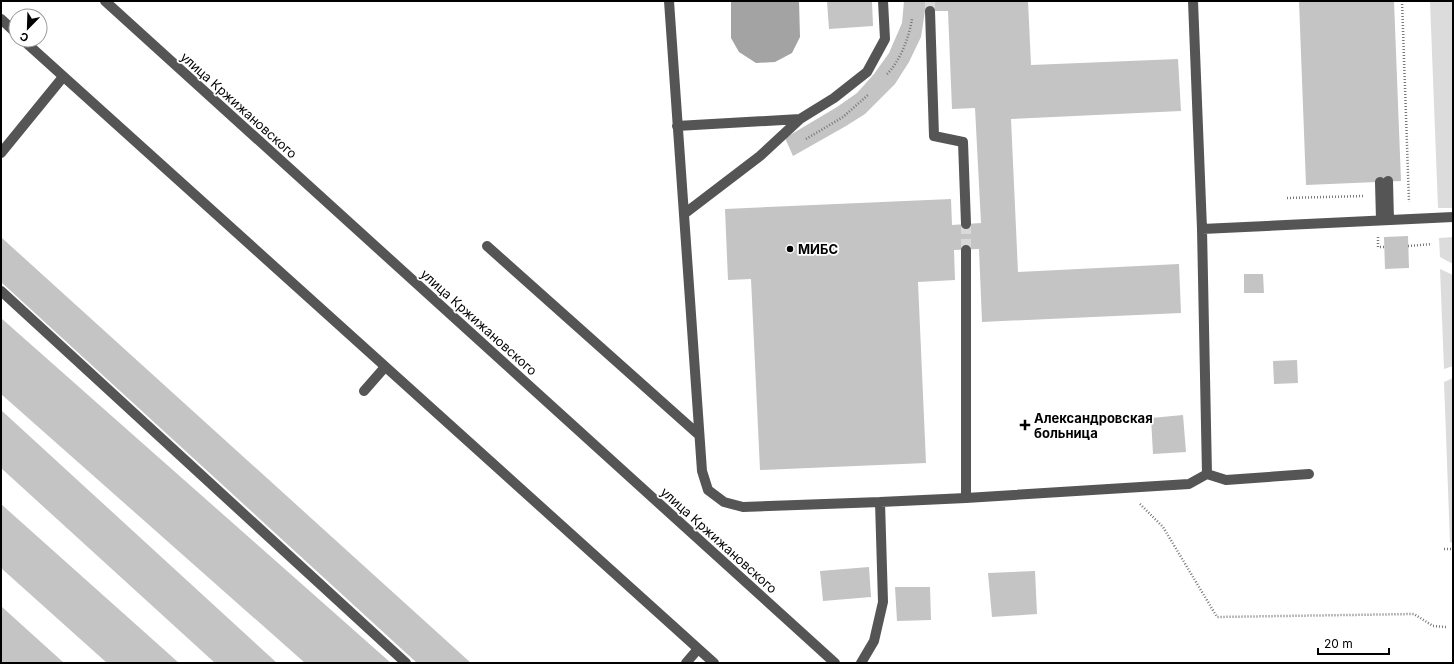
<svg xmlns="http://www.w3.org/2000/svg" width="1454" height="664" font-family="Inter,sans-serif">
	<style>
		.green { fill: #dcdcdc }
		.water { fill: #a3a3a3 }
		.building { fill: #c4c4c4 }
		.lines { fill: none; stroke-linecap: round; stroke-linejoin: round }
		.minor-tunnel { stroke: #d9d9d9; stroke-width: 10; stroke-dasharray: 10 5; stroke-linecap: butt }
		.path { stroke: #777; stroke-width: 2.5; stroke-dasharray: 1 2; stroke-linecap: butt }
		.minor { stroke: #555; stroke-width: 10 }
		.poi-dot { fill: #000; stroke: #fff; stroke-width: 1.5 }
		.labels { text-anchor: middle; stroke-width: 3.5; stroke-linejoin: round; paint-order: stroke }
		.street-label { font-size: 13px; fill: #000; stroke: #fff }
		.poi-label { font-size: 13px; font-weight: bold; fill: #000; stroke: #fff; text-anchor: start }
	</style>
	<rect width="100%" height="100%" fill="#fff"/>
	<!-- green -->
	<path class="green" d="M1430,1H1453V208H1438Z
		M1453,237V264L1440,257L1439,238Z
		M1440,269L1453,275V366L1444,369Z
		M1453,378V542L1450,543L1444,382Z"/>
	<!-- water -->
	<path class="water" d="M731,1H799L800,37L792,53L775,62L756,63L739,52L731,38Z"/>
	<!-- building -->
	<path class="building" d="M827,1H872L873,26L829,29Z
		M904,1H1028L1031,65L1178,59L1181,111L1011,119L1018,272L1179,264L1181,313L982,322L979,249L954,250L955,280L918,282L926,463L760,470L751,279L728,280L725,209L951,199L952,225L981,223L975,108L952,109L948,11H925L921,37L909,62L895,84L865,114L846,126L793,156L785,138L837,107L857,93L874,74L889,53L902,23Z
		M1299,1H1394L1401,181L1306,185Z
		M1408,236L1409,268L1385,269L1384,237Z
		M2,238L471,663H417L1,282Z
		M1244,274H1263L1264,293H1244Z
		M1,318L391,663H305L1,394Z
		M1297,360L1298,383L1274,384L1273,361Z
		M1,410L277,663H215L1,468Z
		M1183,415L1186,452L1153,454L1151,418Z
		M1,504L179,663H107L1,568Z
		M869,567L871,597L823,601L820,571Z
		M1035,571L1037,614L992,617L988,573Z
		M895,587H930L931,620L897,621Z
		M1,606L64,663H1Z"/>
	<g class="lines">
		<!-- minor-tunnel -->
		<path class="minor-tunnel" d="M930,1V11
			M966,224V250"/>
		<!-- path -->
		<path class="path" d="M1402,1L1409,202
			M887,74C900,61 909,38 912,19
			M806,139L843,117L869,94
			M1287,198L1363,196
			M1378,237V247H1384
			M1408,246L1432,244
			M1140,504L1163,527L1217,617L1414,614L1433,626L1446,627
			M1444,549H1453"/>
		<!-- minor -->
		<path class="minor" d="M105,1L835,663
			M669,1L702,471L708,490L724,502L743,507L880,502L883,602L874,641L861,663
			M930,11L934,136L963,142L966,224
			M1,19L16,33
			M23,40L714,663
			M677,126L800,119L834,98L867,72L885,39L883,1
			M1,153L63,77
			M1388,181L1389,220
			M1380,182L1381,220
			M684,214L760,156L800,119
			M1202,229L1453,217
			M487,246L699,435
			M966,250V498
			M1,291L406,663
			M364,391L385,367
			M1207,474L1226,480L1309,474
			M880,502L966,498L1189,484L1207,474L1202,229L1193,1
			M686,663L698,649"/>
	</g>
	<!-- markers -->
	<g class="poi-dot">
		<circle cx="790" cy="249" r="4"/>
		<path d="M1023 419h4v4h4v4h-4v4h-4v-4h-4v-4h4z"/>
	</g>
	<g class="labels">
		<!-- street labels -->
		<g class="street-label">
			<text transform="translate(239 105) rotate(42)" y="5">улица Кржижановского</text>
			<text transform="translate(479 322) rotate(42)" y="5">улица Кржижановского</text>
			<text transform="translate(719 540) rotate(42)" y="5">улица Кржижановского</text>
		</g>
		<!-- poi labels -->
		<g class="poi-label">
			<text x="798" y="254">МИБС</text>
			<text x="1034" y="423">Александровская<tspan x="1034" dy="15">больница</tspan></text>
		</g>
	</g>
	<!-- border -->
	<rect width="1454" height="664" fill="none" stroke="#000000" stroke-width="4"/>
	<!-- north arrow -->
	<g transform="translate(28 28) rotate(203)"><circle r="19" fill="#ffffff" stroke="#999999"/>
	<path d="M0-3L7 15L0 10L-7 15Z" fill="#000000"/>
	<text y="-6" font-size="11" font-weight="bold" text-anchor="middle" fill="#000000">С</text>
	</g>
	<!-- scale -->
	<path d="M1318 648v6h71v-6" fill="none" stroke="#000000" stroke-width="2"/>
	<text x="1324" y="648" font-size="12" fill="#000000" stroke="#ffffff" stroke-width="3" paint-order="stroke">20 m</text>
</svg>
